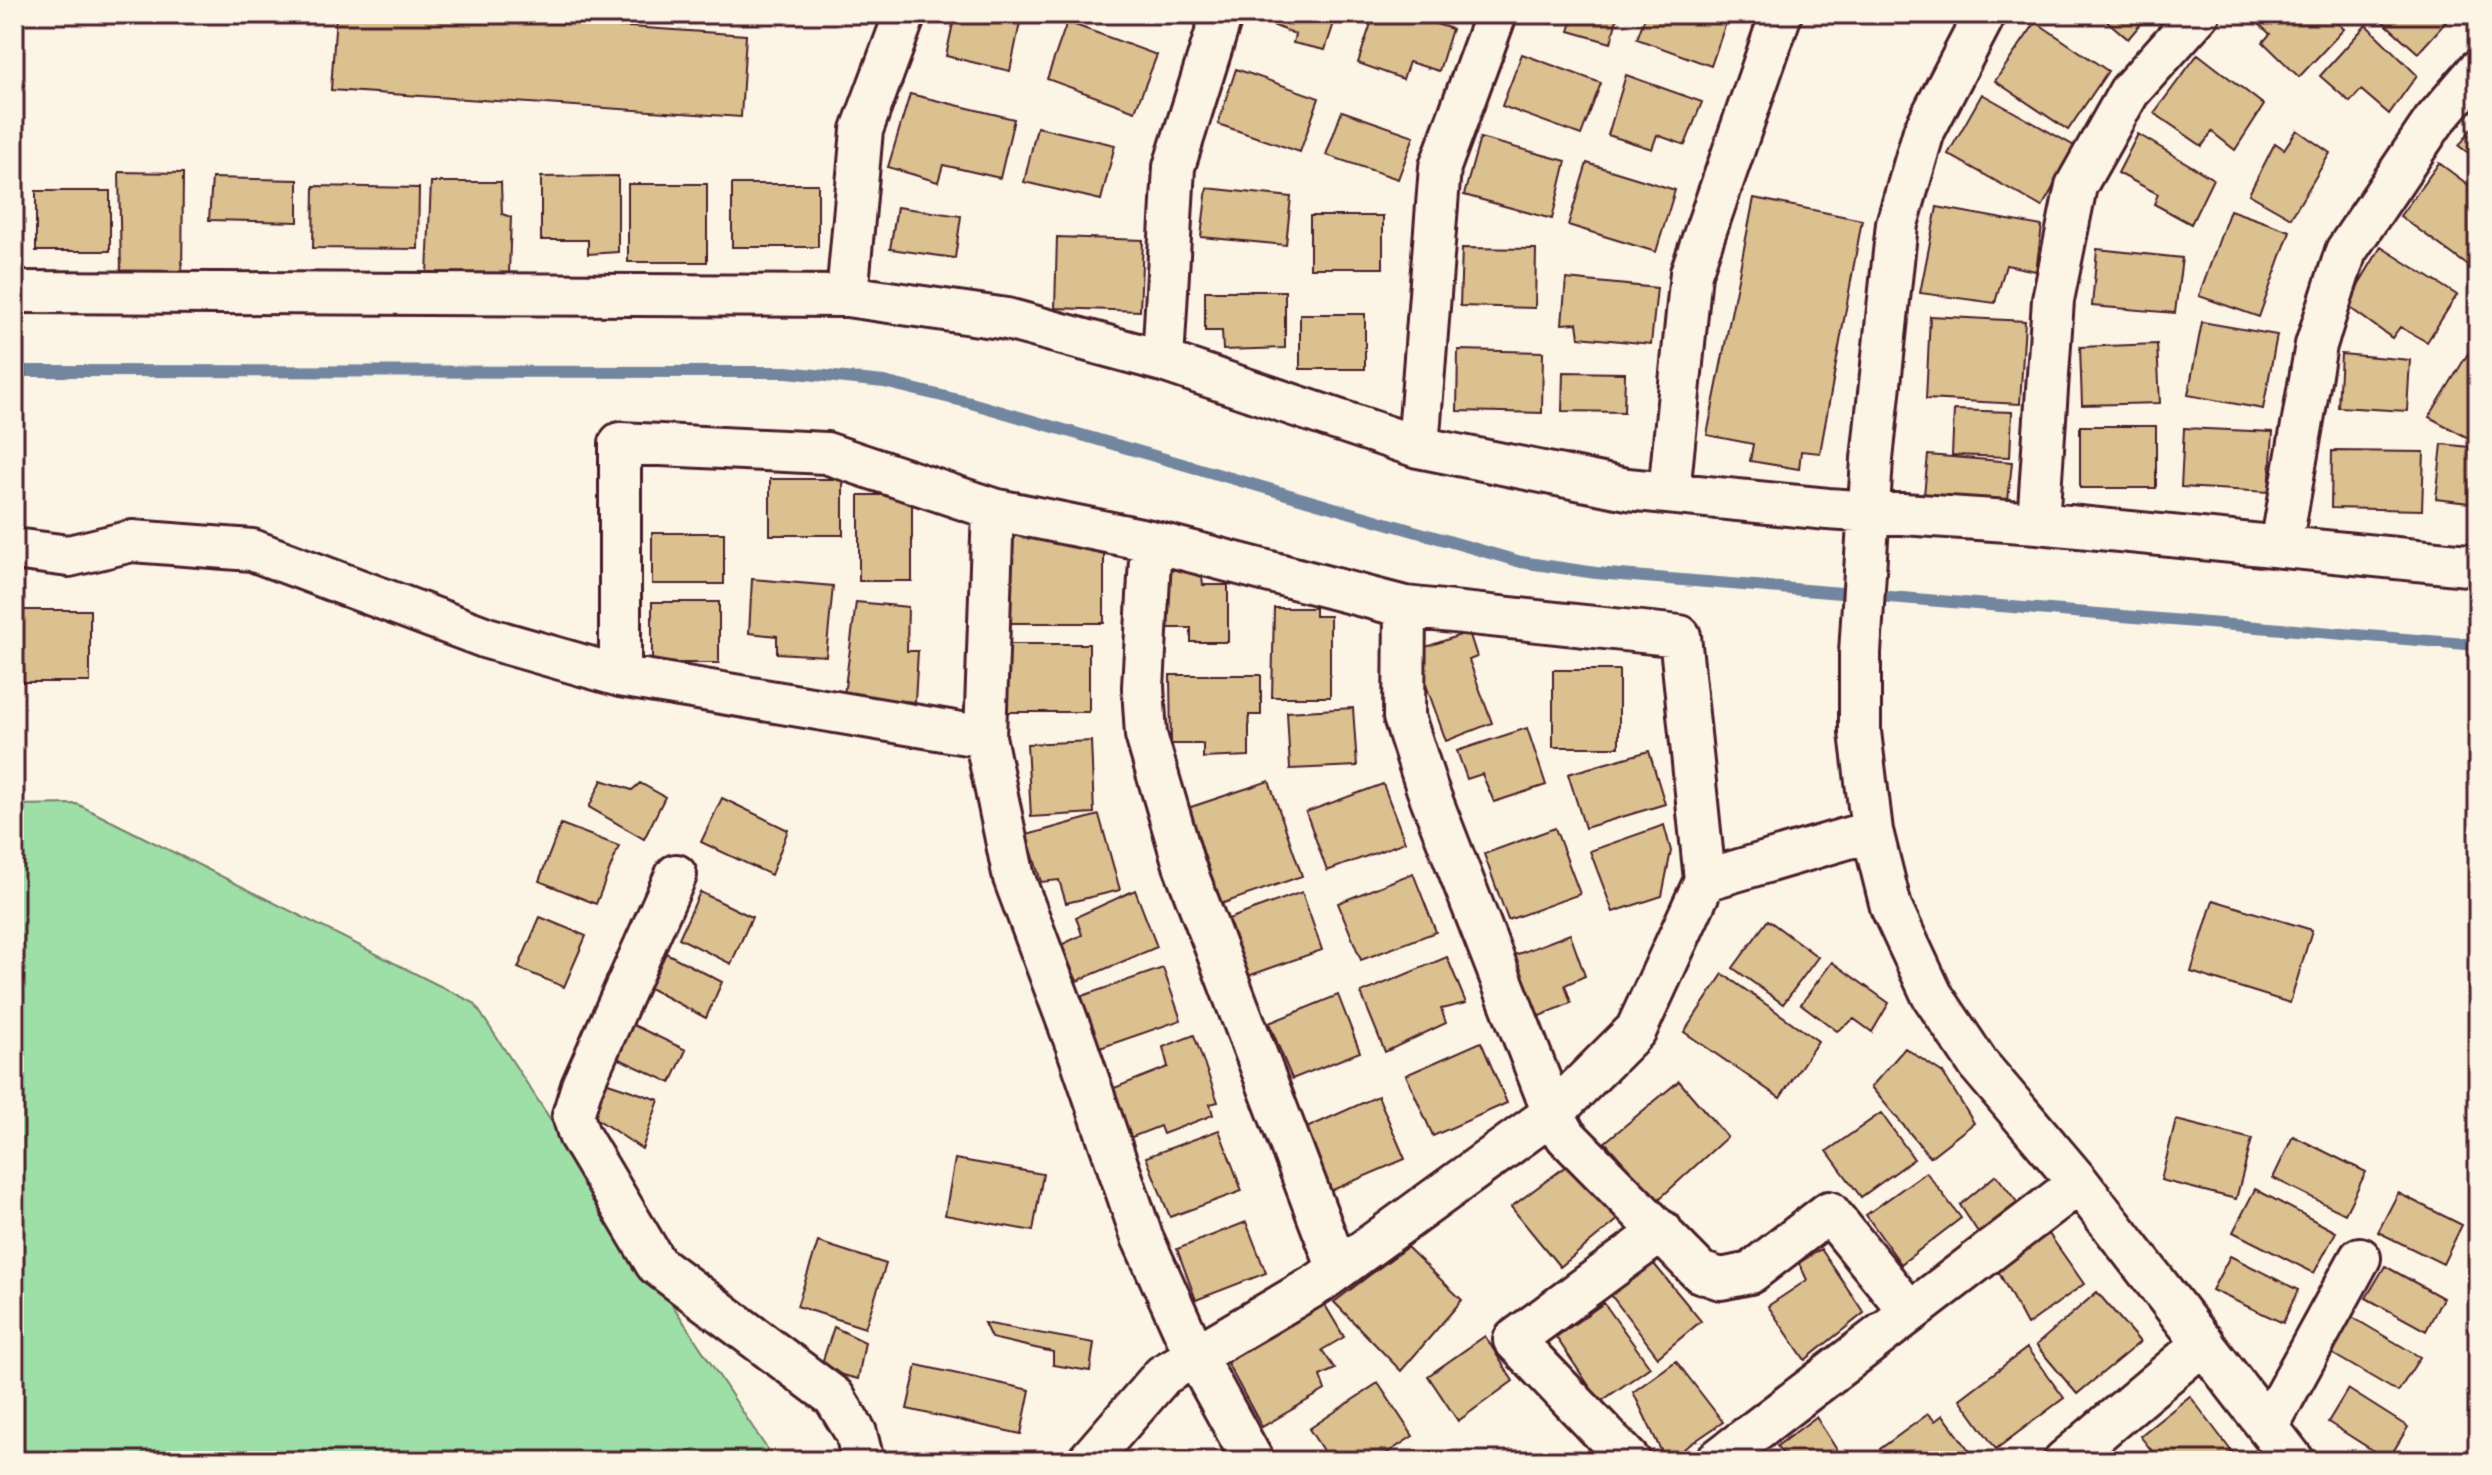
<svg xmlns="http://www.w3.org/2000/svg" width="2492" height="1475" font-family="Mynerve,sans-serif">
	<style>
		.green { fill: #9edea7; stroke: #747e69; stroke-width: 2 }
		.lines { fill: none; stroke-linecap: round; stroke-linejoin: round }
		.stream { stroke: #7386a0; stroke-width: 12 }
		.building { fill: #dbc090; stroke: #4a1f2b; stroke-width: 2 }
		.minor-casing { stroke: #4a1f2b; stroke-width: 46 }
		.minor { stroke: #fcf5e5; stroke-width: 40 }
	</style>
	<rect width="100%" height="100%" fill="#fcf5e5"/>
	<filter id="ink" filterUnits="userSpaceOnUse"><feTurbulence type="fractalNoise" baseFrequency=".0125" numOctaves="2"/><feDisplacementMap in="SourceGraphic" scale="16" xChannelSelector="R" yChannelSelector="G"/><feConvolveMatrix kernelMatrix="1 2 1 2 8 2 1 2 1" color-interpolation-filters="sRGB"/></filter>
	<g filter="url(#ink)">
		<!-- green -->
		<path class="green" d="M77,804L474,1003L775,1461H14V805Z"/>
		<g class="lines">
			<!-- stream -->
			<path class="stream" d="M14,371L787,372L884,382L971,403L1521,562L1596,573L2478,645"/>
		</g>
		<!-- building -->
		<path class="building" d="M336,14H439L746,35L741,117L331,90Z
			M955,14L1021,18L1010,71L946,56Z
			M1256,14H1337L1325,50L1293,43L1295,34L1255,18Z
			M1374,14H1405L1452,29L1439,71L1409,62L1403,79L1358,63Z
			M1568,14H1618L1611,43L1569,31L1574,16Z
			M1646,14H1729L1711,66L1637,39Z
			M2099,14H2149L2128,39Z
			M2248,14H2328L2344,29L2299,77L2263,42L2270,34Z
			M2382,14H2453L2418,53L2379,18Z
			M1067,22L1157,55L1135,111L1047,79Z
			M2036,22L2108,71L2068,130L1995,81Z
			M2366,25L2417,75L2389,114L2361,90L2350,102L2320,76Z
			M1522,54L1601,83L1581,135L1502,106Z
			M2198,54L2264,105L2235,150L2212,132L2202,146L2154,113Z
			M1236,69L1319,98L1300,152L1218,124Z
			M1626,75L1702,102L1685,145L1657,135L1652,149L1608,135Z
			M910,94L1014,119L1000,178L943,165L938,182L888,167Z
			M1982,94L2076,147L2042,207L1948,154Z
			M1342,111L1414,136L1398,179L1326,155Z
			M2478,120V160L2459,146Z
			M1037,127L1115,145L1101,200L1024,182Z
			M2297,130L2330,153L2291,218L2249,194L2275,143L2284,149Z
			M2138,134L2213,179L2191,224L2154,204L2158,194L2118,173Z
			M1480,138L1566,161L1552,219L1464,195Z
			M1587,163L1675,190L1656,252L1568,225Z
			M2439,163L2478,192V256L2470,267L2400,216Z
			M119,172L183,173L182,278L121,272Z
			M618,176V252L588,254V240H541V177Z
			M212,178L298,180V222L209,220Z
			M431,182H501L502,214L511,217L509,273L427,274Z
			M628,184H707V262H628Z
			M732,184H818V247H732Z
			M314,186L419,188L418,249L313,248Z
			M1207,188L1291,197L1286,245L1201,237Z
			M36,191H110V251H36Z
			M1754,198L1862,220L1820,453L1801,451L1799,469L1750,461L1753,444L1707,435Z
			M897,207L961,216L955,258L890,249Z
			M1937,207L2042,226L2036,271L2006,265L1995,303L1920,293Z
			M2230,210L2290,231L2259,317L2199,296Z
			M1310,216H1383V268H1310Z
			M1057,237L1143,240L1140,311L1055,308Z
			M2381,247L2457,295L2427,342L2400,327L2392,338L2346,305Z
			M1462,248L1536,249L1535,308L1460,306Z
			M2097,249L2182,258L2175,313L2092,306Z
			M1566,279L1657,288L1651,344L1579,337L1577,323L1562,324Z
			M1205,291H1285V348L1223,350L1222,331H1205Z
			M1300,314H1365V369H1300Z
			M1930,316L2025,321L2020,404L1926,399Z
			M2202,322L2277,335L2263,409L2188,395Z
			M2475,342L2478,424L2470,439L2429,417Z
			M2157,344L2160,403L2082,405L2080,347Z
			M1458,350L1543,352L1542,413L1457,411Z
			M2341,354L2410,360L2407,411L2338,407Z
			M1563,372L1625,373L1624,412L1562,411Z
			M1954,410L2012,412L2010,457L1952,455Z
			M2080,426H2156V488H2080Z
			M2184,428L2273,432L2269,492L2181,487Z
			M2442,444L2478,448V504L2436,499Z
			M2332,451L2424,452L2422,510L2331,508Z
			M1928,455L2012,462L2008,501L1924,495Z
			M770,479H843V535H770Z
			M859,495H912V581H859Z
			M652,533H724V584H652Z
			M1010,533H1104V623H1010Z
			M1201,568L1203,585H1228V642H1191V628H1167L1165,570Z
			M752,579L833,586L826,656L777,653V636L749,633Z
			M652,602H719V663H652Z
			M856,602L908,607L907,651H918L915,702L844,695Z
			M1274,608H1315V616H1330V697H1272Z
			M14,610H90V682H14Z
			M1469,632L1477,657L1469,660L1492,723L1446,741L1414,651Z
			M998,644H1089V712H998Z
			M1553,670H1619V747H1553Z
			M1170,675H1261V715H1249V756L1203,758V744H1171Z
			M1353,708L1357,766L1290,769L1287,712Z
			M1527,728L1546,785L1494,802L1482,774L1467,779L1457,751Z
			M1091,741L1094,813L1031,817L1027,744Z
			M1649,751L1665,804L1585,828L1568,774Z
			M602,780L632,790L640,783L665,797L644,839L589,807Z
			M1269,781L1302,876L1221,904L1188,808Z
			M1383,784L1405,842L1327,871L1306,812Z
			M722,798L788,830L771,875L701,842Z
			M1099,815L1120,890L1066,903L1059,880L1041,882L1027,835Z
			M561,824L619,846L596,904L539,881Z
			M1664,825L1671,851L1662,896L1613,912L1590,851Z
			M1555,828L1580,894L1508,920L1484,854Z
			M1413,873L1436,932L1361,960L1338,903Z
			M1135,890L1157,947L1077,981L1061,945L1082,935L1076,917Z
			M700,892L752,917L731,964L679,938Z
			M1302,892L1322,950L1248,976L1228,919Z
			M2213,900L2312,930L2290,1003L2191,972Z
			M540,917L586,936L564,987L518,968Z
			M1768,920L1818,957L1783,1004L1733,968Z
			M1570,934L1585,976L1565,985L1571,1003L1535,1018L1510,957Z
			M666,953L722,982L706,1018L649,988Z
			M1447,957L1466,1003L1441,1009L1446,1023L1385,1052L1361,993Z
			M1832,962L1889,1003L1872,1032L1854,1019L1837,1031L1801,1004Z
			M1163,968L1181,1020L1097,1049L1079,997Z
			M1723,974L1818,1041L1780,1098L1684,1032Z
			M1338,995L1360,1052L1292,1079L1269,1023Z
			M629,1023L686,1050L671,1083L613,1056Z
			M1194,1035L1218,1102L1210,1104L1213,1115L1163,1134L1160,1126L1127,1139L1109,1090L1168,1067L1163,1047Z
			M1481,1042L1507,1103L1433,1136L1406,1075Z
			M1905,1048L1943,1073L1974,1123L1930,1157L1871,1087Z
			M1679,1081L1727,1137L1657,1201L1605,1142Z
			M605,1082L659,1100L642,1149L594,1117Z
			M1378,1096L1405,1159L1328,1192L1302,1130Z
			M1881,1113L1914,1159L1861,1197L1827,1151Z
			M2176,1120L2252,1139L2236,1199L2161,1180Z
			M1219,1130L1242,1191L1170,1217L1146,1157Z
			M2293,1136L2366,1172L2345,1214L2273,1178Z
			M955,1159L1043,1174L1033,1231L945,1215Z
			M1573,1161L1625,1214L1560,1267L1511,1207Z
			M1926,1172L1961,1218L1901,1264L1866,1215Z
			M1996,1175L2021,1207L1982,1238L1960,1205Z
			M2255,1189L2336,1232L2314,1273L2233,1232Z
			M2398,1193L2462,1225L2443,1264L2378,1232Z
			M1246,1222L1266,1273L1196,1300L1177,1249Z
			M2049,1234L2084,1284L2027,1325L1997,1269Z
			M818,1242L886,1264L865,1328L797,1306Z
			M1407,1247L1462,1300L1401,1371L1334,1302Z
			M1821,1249L1864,1313L1805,1360L1768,1306L1807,1280L1799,1263Z
			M2230,1256L2298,1290L2283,1323L2212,1290Z
			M1654,1264L1701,1321L1658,1357L1611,1295Z
			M2385,1266L2443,1298L2426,1331L2366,1298Z
			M2097,1292L2140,1342L2077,1394L2036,1345Z
			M1322,1300L1344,1337L1322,1350L1335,1369L1320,1376L1325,1390L1262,1427L1224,1357Z
			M1604,1303L1650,1367L1600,1402L1556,1337Z
			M2352,1317L2420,1357L2398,1392L2331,1353Z
			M984,1323L1094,1343L1090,1371L1053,1365V1352L991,1338Z
			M834,1327L865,1342L858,1379L820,1369Z
			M1485,1336L1513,1381L1458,1421L1428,1376Z
			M2027,1348L2064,1398L1996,1449L1960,1399Z
			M1676,1361L1723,1422L1666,1461L1633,1392Z
			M917,1365L1030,1390L1021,1434L907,1409Z
			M1378,1383L1413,1436L1375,1461H1330L1309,1429Z
			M2348,1389L2408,1427L2388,1460L2328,1422Z
			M2190,1396L2232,1452L2221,1461H2160L2140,1436Z
			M1928,1414L1935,1421L1943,1415L1977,1461H1883L1880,1449Z
			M1816,1417L1844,1461H1788L1777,1446Z"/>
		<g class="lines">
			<defs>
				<path id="minor" d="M1985,14L1924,131L1897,224L1872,459L1860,653V732L1872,831L1891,907L1932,995L1979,1065L2079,1183L2294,1461
					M18,292L847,296L1007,319L1163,361L1418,447L1627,489L1828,509L2038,523L2478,566
					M847,296L862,130L905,14
					M1163,361L1174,167L1222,14
					M1418,447L1440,167L1496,14
					M1669,493L1691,273L1781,14
					M2038,523L2053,300L2076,186L2129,92L2199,14
					M1151,541L1143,687L1146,735L1184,865L1338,1269
					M2281,546L2316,345L2346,251L2434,121L2478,70
					M14,549L69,556L132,541L252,550L487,638L620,676
					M1405,607L1404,717L1427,788L1553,1113L1566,1136L1700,1272L1721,1279L1750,1273L1829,1212L1910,1312
					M985,737L993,509
					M676,875L582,1086L573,1115L579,1135L656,1264L834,1397L856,1433L863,1461
					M2268,1426L2360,1258
					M1088,1461L1163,1375L1319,1283L1553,1113L1636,1030L1705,880L1872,831
					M1253,1461L1196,1357L1142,1237L1076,1044L1014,878L985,737L620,676V443L826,453L993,509L1151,541L1405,607L1680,636L1705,880
					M1630,1461L1514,1340L1662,1231
					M1716,1461L2079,1183
					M2064,1461L2204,1343"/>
			</defs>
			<!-- minor casing -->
			<use href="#minor" class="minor-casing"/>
			<!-- minor -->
			<use href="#minor" class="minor"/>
		</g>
	</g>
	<!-- margin -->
	<rect width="2492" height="1475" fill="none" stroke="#fcf5e5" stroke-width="48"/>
	<rect x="24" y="24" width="2444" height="1427" fill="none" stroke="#4a1f2b" stroke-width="3" filter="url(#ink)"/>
</svg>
